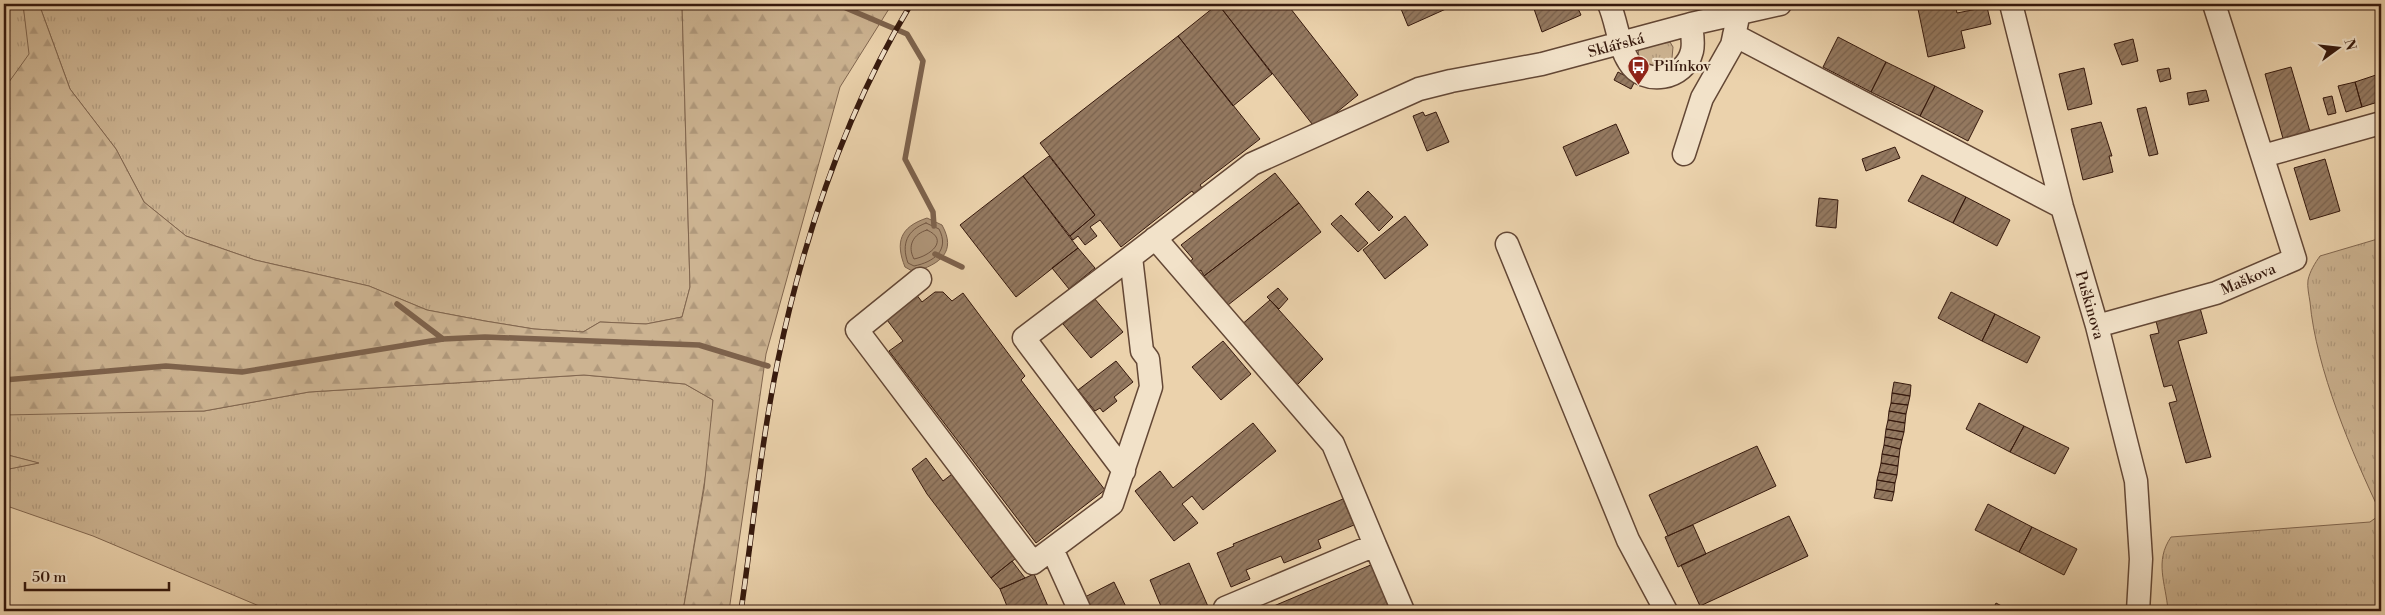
<svg xmlns="http://www.w3.org/2000/svg" width="2385" height="615" font-family="'Libre Bodoni',serif">
	<style>
		.grass { fill: url(#grass-tufts); stroke: #81664f }
		.forest { fill: url(#forest-firs); stroke: #81664f }
		.water { fill: #ad9376; stroke: #7d624c }
		.lines { fill: none; stroke-linecap: round; stroke-linejoin: round }
		.shore { stroke: #725642; stroke-width: 1 }
		.stream { stroke: #7d624c; stroke-width: 5.5 }
		.building { fill: url(#building-hatch); stroke: #36190d }
		.minor-casing { stroke: #634735; stroke-width: 25 }
		.minor { stroke: #f2e2c9; stroke-width: 22 }
		.rail-casing { stroke: #36190d; stroke-width: 5.5 }
		.rail { stroke: #f2e2c9; stroke-width: 4; stroke-dasharray: 11; stroke-linecap: butt }
		.labels { text-anchor: middle; stroke-width: 4.5; stroke-linejoin: round; paint-order: stroke }
		.street-label { font-size: 15px; fill: #36190d; stroke: #f2e2c9 }
		.poi-label { font-size: 15px; fill: #36190d; stroke: #f2e2c9; text-anchor: start }
	</style>
	<defs>
		<pattern id="grass-tufts" width="24" height="20" patternUnits="userSpaceOnUse" patternTransform="scale(1.25)"><rect width="24" height="20" fill="#ccb391"/><path d="M3 7l-1-3M5 7V3M7 7l1-3M15 17l-1-3M17 17v-4M19 17l1-3" fill="none" stroke="#b0997c"/></pattern>
		<pattern id="forest-firs" width="22" height="20" patternUnits="userSpaceOnUse" patternTransform="scale(1.25)"><rect width="22" height="20" fill="#ccb391"/><path d="M5 1l3.5 6h-7zM16 11l3.5 6h-7z" fill="#b0997c"/></pattern>
		<pattern id="building-hatch" width="6" height="6" patternUnits="userSpaceOnUse" patternTransform="scale(1.25)"><rect width="6" height="6" fill="#947960"/><path d="M-1 1l2-2M0 6l6-6M5 7l2-2" fill="none" stroke="#7a624e"/></pattern>
	</defs>
	<rect width="100%" height="100%" fill="#ebd2ac"/>
	<filter id="stains"><feTurbulence type="fractalNoise" baseFrequency=".004" numOctaves="4"/><feColorMatrix values="0 0 0 0 .2 0 0 0 0 .09 0 0 0 0 .02 0 0 0 .5 -.17"/></filter>
	<radialGradient id="worn" r=".72"><stop offset=".6" stop-color="#630" stop-opacity="0"/><stop offset="1" stop-color="#630" stop-opacity=".3"/></radialGradient>
	<!-- grass -->
	<path class="grass" d="M4,4H23L30,54L4,89Z
		M39,4H682L690,287L682,317L646,324L600,322L583,332L534,329L485,321L427,310L369,286L255,260L186,236L144,202L116,149L70,89Z
		M1670,42L1673,47L1672,58C1661,66 1656,68 1642,63L1638,55L1639,48Z
		M2381,238V545L2379,547L2381,552V611H2168C2166,583 2154,562 2171,537L2370,522L2381,514C2352,453 2316,369 2310,302C2309,295 2307,287 2308,280C2310,271 2315,263 2320,256Z
		M584,375L685,384L713,400L711,443L683,611H271L93,536L4,505V470L38,463L4,454V413L204,411L309,392Z"/>
	<!-- forest -->
	<path class="forest" d="M23,4H39L70,89L116,149L144,202L186,236L255,260L369,286L427,310L485,321L534,329L583,332L600,322L646,324L682,317L690,287L682,4H892L840,87L766,354L729,611H683L704,489L713,400L685,384L584,375L309,392L204,411L4,415V89L29,54Z
		M4,454L39,463L4,470Z"/>
	<!-- water -->
	<path class="water" d="M927,218L942,225C957,252 940,264 914,272L905,267C895,242 900,227 927,218Z"/>
	<g class="lines">
		<!-- shore -->
		<path class="shore" d="M926,223L939,229C950,250 934,262 914,266L908,263C901,244 907,230 926,223Z
			M927,230C950,240 930,256 914,259C907,246 913,234 927,230Z"/>
		<!-- stream -->
		<path class="stream" d="M844,4L846,8L907,34L923,61L905,159L933,212L934,226
			M935,254L962,267
			M397,304L443,339
			M4,380L166,366L242,372L443,339L485,337L699,345L768,366"/>
	</g>
	<!-- building -->
	<path class="building" d="M1218,4L1272,74L1233,106L1178,36Z
		M1218,4H1287L1358,95L1316,129Z
		M1399,4H1457L1408,26Z
		M1527,4H1576L1581,15L1542,32L1533,6L1529,8Z
		M1917,4H1955L1957,13L1987,7L1991,24L1961,31L1965,48L1928,57Z
		M2051,4H2073L2052,8Z
		M1178,36L1260,139L1200,185L1205,192L1197,198L1192,191L1121,247L1100,220L1090,227L1097,236L1085,245L1078,236L1073,240L1070,236L1095,215L1040,143Z
		M1838,37L1886,62L1871,92L1823,67Z
		M2133,39L2138,61L2122,65L2114,44Z
		M1886,62L1935,86L1920,116L1871,92Z
		M2291,67L2311,135L2284,142L2265,74Z
		M2084,68L2092,104L2068,110L2059,74Z
		M2169,68L2171,79L2160,82L2157,70Z
		M1618,72L1635,81L1631,89L1614,80Z
		M2379,74L2381,101L2362,107L2355,82Z
		M2355,82L2362,107L2346,112L2338,86Z
		M1935,86L1983,111L1968,141L1920,116Z
		M2206,90L2209,101L2189,105L2187,93Z
		M2332,96L2336,113L2328,115L2323,98Z
		M2146,107L2158,154L2149,156L2137,109Z
		M1423,112L1425,116L1436,112L1449,142L1427,151L1413,116Z
		M2101,122L2112,156H2109L2113,172L2083,180L2071,129Z
		M1616,124L1629,153L1576,176L1563,147Z
		M1895,147L1900,158L1866,171L1862,159Z
		M1049,156L1095,215L1070,236L1023,176Z
		M2325,159L2340,211L2310,220L2294,168Z
		M1275,173L1299,203L1204,276L1201,270L1194,275L1186,264L1193,259L1181,245Z
		M1922,175L1966,197L1953,223L1908,201Z
		M1023,176L1078,248L1016,297L960,225Z
		M1368,191L1393,217L1379,231L1355,204Z
		M1966,197L2010,220L1997,246L1953,223Z
		M1819,198L1838,200L1836,228L1816,226Z
		M1299,203L1321,232L1228,305L1204,276Z
		M1341,215L1368,243L1358,252L1331,224Z
		M1405,216L1428,245L1385,279L1363,250Z
		M1078,248L1095,268L1069,289L1052,268Z
		M1278,288L1288,299L1279,309L1267,297Z
		M935,292H943L952,301L963,293L1025,376L1021,380L1105,490L1036,543L889,351L903,341L884,316L916,294L922,302Z
		M1951,292L1995,314L1982,341L1938,318Z
		M1094,298L1123,332L1091,358L1063,324Z
		M1270,300L1323,359L1295,387L1240,326Z
		M2200,308L2207,333L2178,341L2211,457L2186,463L2169,403L2177,401L2172,385L2164,387L2150,335L2159,333L2156,321Z
		M1995,314L2040,337L2027,363L1982,341Z
		M1223,341L1251,374L1221,400L1192,367Z
		M1116,361L1133,382L1114,397L1117,401L1103,412L1100,408L1095,411L1078,390Z
		M1894,382L1911,385L1910,396L1892,393Z
		M1892,393L1910,396L1908,405L1891,403Z
		M1891,403L1908,405L1906,414L1889,411Z
		M1979,403L2024,426L2010,452L1966,429Z
		M1889,411L1906,414L1905,423L1888,420Z
		M1888,420L1905,423L1904,432L1886,429Z
		M1253,423L1276,451L1203,510L1192,496L1182,504L1198,523L1174,541L1135,491L1160,471L1173,488Z
		M2024,426L2069,448L2055,474L2010,452Z
		M1886,429L1904,432L1902,440L1885,437Z
		M1885,437L1902,440L1900,449L1884,445Z
		M1884,445L1900,449L1899,457L1882,454Z
		M1757,446L1776,486L1668,536L1649,495Z
		M1882,454L1899,457L1898,466L1881,463Z
		M926,458L943,481L956,471L1020,555L991,578L927,494L912,469Z
		M1881,463L1898,466L1897,475L1879,472Z
		M1879,472L1897,475L1895,483L1877,480Z
		M1877,480L1895,483L1894,492L1876,489Z
		M1876,489L1894,492L1892,501L1874,498Z
		M1343,499L1354,525L1318,540L1321,548L1284,563L1281,556L1246,570L1250,579L1231,587L1217,553L1234,546L1233,544Z
		M1988,504L2032,527L2019,552L1975,530Z
		M1789,516L1808,556L1700,606L1681,565Z
		M1693,525L1706,554L1678,567L1665,537Z
		M2032,527L2077,549L2064,575L2019,552Z
		M1012,561L1025,578L1000,589L991,578Z
		M1189,563L1210,611H1163L1150,580Z
		M1373,564L1393,611H1262Z
		M1034,574L1050,611H1009L1000,589Z
		M1114,582L1128,611H1092L1085,597Z
		M1996,603L2011,611H1992Z"/>
	<g class="lines">
		<defs>
			<path id="minor" d="M1609,4C1617,22 1618,45 1629,62C1644,87 1685,80 1692,51C1694,43 1692,33 1691,24
				M2011,4L2062,207L2097,326L2136,481L2141,559L2138,611
				M1734,35L2062,207
				M1684,154L1702,98L1732,45L1737,22
				M2263,156L2381,123
				M1155,238L1333,444L1375,545L1225,608
				M1507,244L1628,540L1666,611
				M920,279L857,330L1033,563L1112,504L1151,387L1148,359L1142,351L1131,257L1252,164L1419,89L1451,81L1542,64L1691,24L1780,4
				M2097,326L2216,293L2295,259L2214,4
				M1124,471L1024,338L1131,257
				M1375,545L1403,611
				M1052,549L1080,611"/>
		</defs>
		<!-- minor casing -->
		<use href="#minor" class="minor-casing"/>
		<!-- minor -->
		<use href="#minor" class="minor"/>
		<defs>
			<path id="rail" d="M741,611C753,528 761,443 778,360C804,235 845,113 911,4"/>
		</defs>
		<!-- rail casing -->
		<use href="#rail" class="rail-casing"/>
		<!-- rail -->
		<use href="#rail" class="rail"/>
	</g>
	<!-- icons -->
	<defs>
		<symbol id="bus-pin" viewBox="-11 -11 22 30"><path d="M0 17L-7.5 6A9.5 9.5 0 1 1 7.5 6Z" fill="#8f2418" stroke="#f2e2c9"/><path d="M-5-6H5V4H4V6H2V4H-2V6H-4V4H-5ZM-3.5-4V0h7V-4ZM-3.5 1.2v1.5H-2V1.2ZM2 1.2v1.5H3.5V1.2Z" fill="#fff"/></symbol>
	</defs>
	<g fill-rule="evenodd">
		<use href="#bus-pin" x="1626" y="54" width="25" height="34"/>
	</g>
	<g class="labels">
		<!-- street labels -->
		<g class="street-label">
			<text transform="translate(1616 45) rotate(-15)" y="5">Sklářská</text>
			<text transform="translate(2248 279) rotate(-23)" y="5">Maškova</text>
			<text transform="translate(2090 305) rotate(74)" y="5">Puškinova</text>
		</g>
		<!-- poi labels -->
		<g class="poi-label">
			<text x="1654" y="71">Pilínkov</text>
		</g>
	</g>
	<!-- margin -->
	<rect width="2385" height="615" fill="none" stroke="#ebd2ac" stroke-width="20"/>
	<rect x="5" y="5" width="2375" height="605" fill="none" stroke="#36190d" stroke-width="2.5"/>
	<rect x="10" y="10" width="2365" height="595" fill="none" stroke="#36190d"/>
	<!-- north arrow -->
	<g transform="translate(2338 48) rotate(75)" stroke="#f2e2c9" stroke-width="4" paint-order="stroke">
	<path d="M0-4L9 19L0 12L-9 19Z" fill="#36190d"/>
	<text y="-8" font-size="14" font-weight="bold" text-anchor="middle" fill="#36190d">N</text>
	</g>
	<!-- scale -->
	<path d="M25 582v8h144v-8" fill="none" stroke="#36190d" stroke-width="2.5"/>
	<text x="32" y="582" font-size="15" fill="#36190d" stroke="#f2e2c9" stroke-width="4" paint-order="stroke">50 m</text>
	<rect width="100%" height="100%" filter="url(#stains)"/>
	<rect width="100%" height="100%" fill="url(#worn)"/>
</svg>
